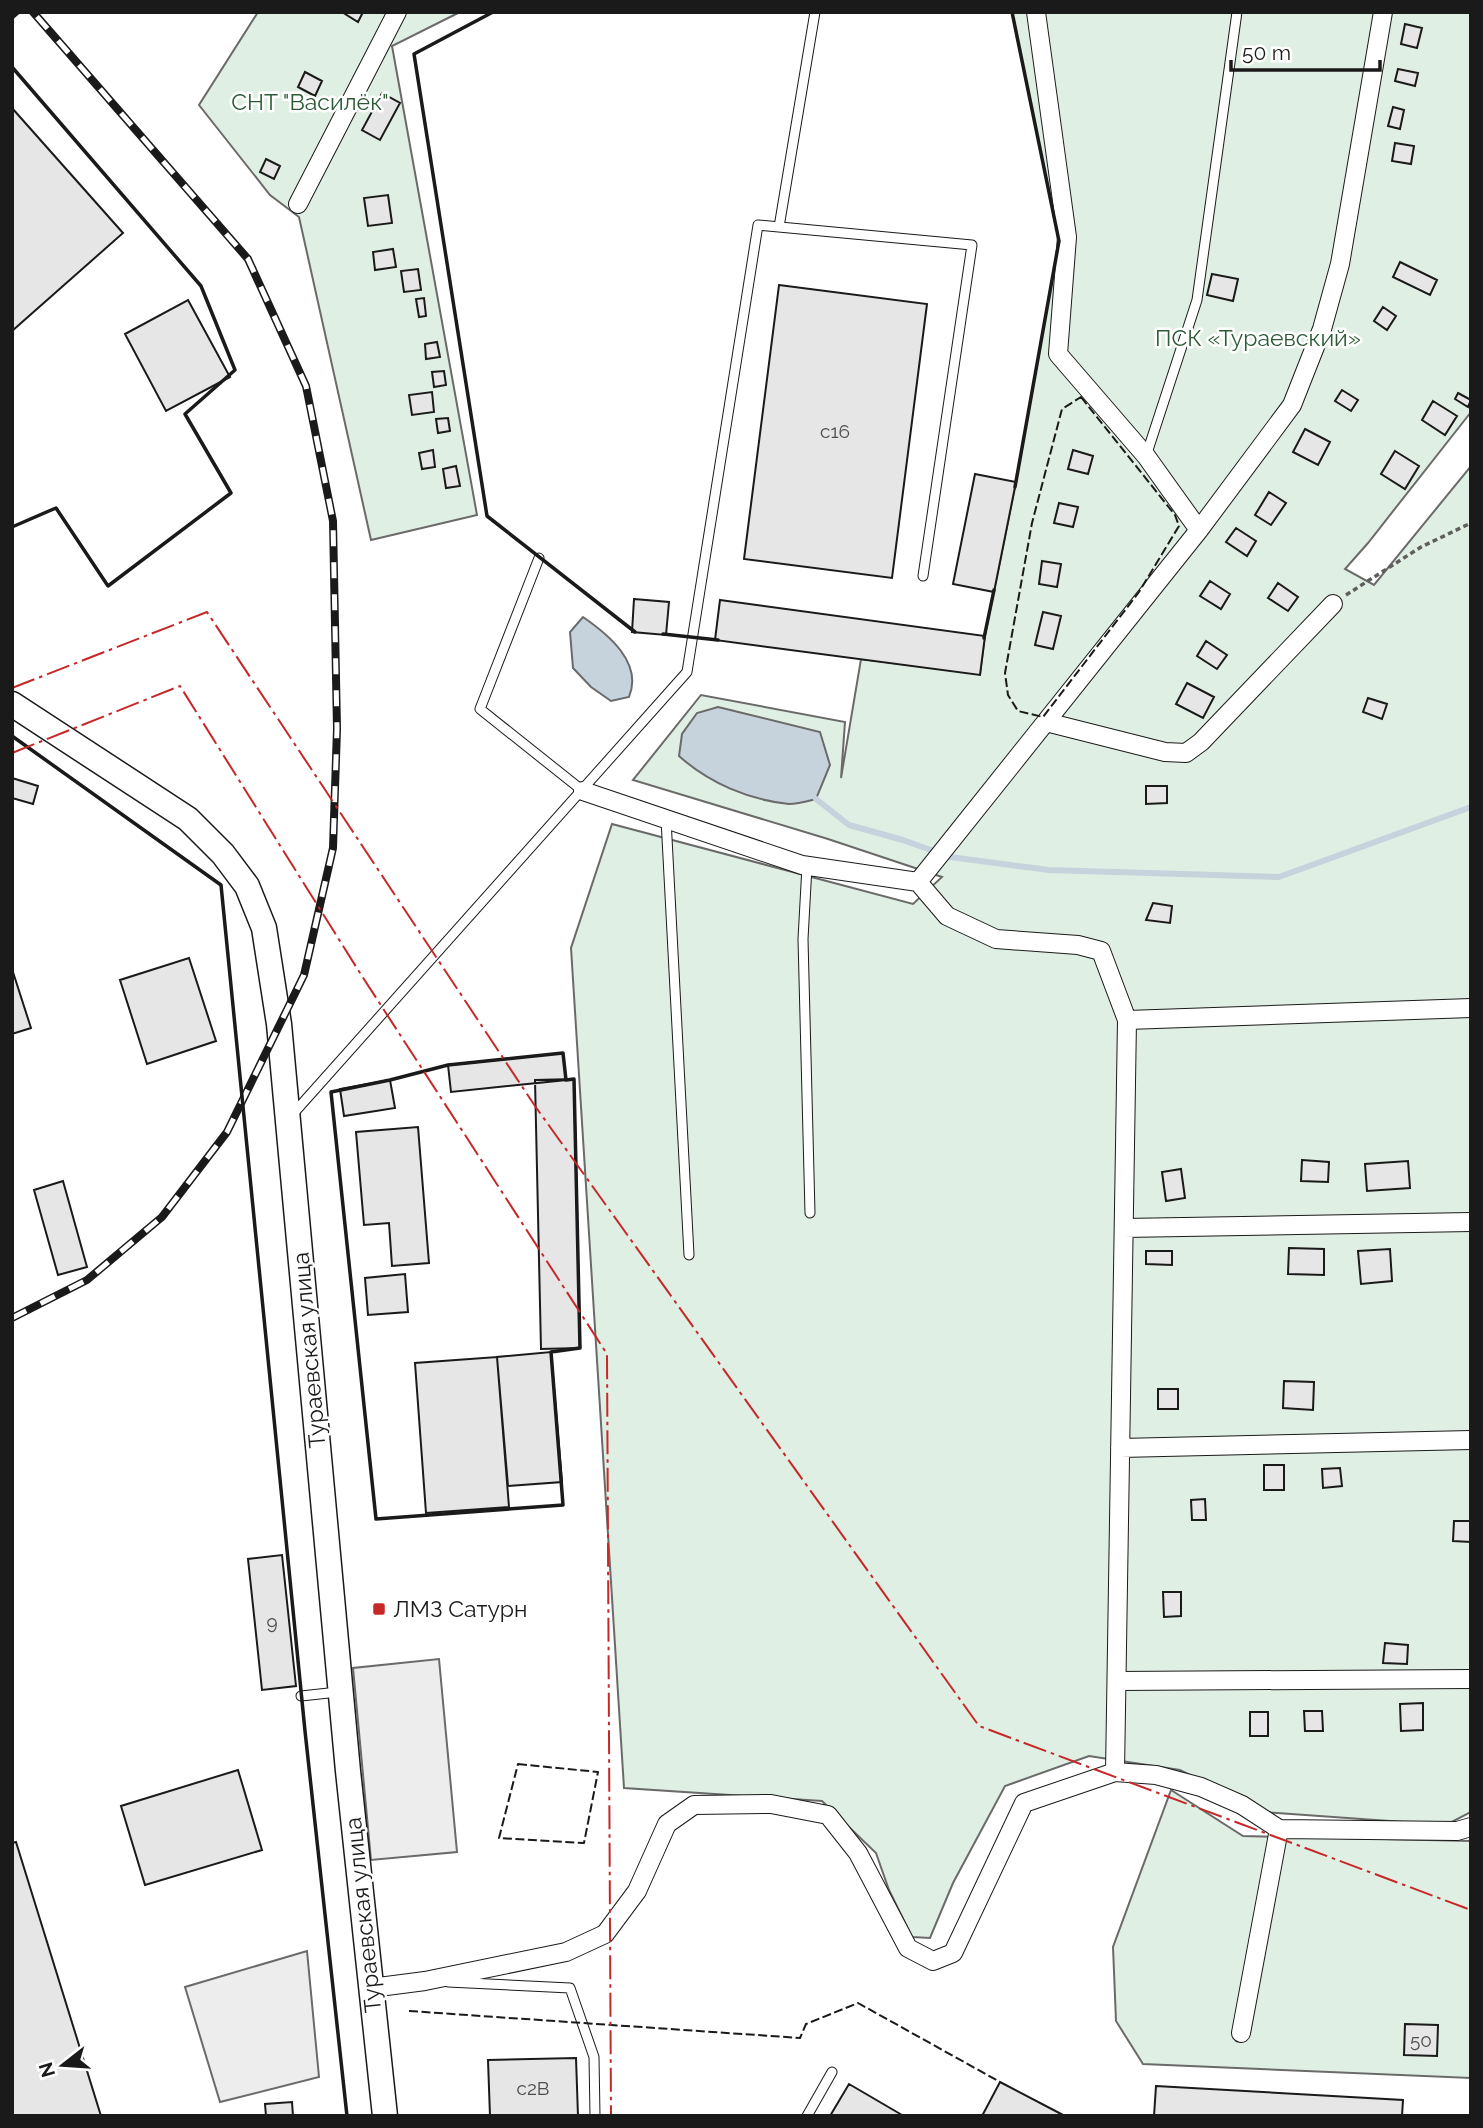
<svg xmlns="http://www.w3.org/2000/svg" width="1483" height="2128" font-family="Raleway,sans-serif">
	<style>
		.green { fill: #e0efe3; stroke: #6a6a6a; stroke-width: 2 }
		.parking { fill: #ededed; stroke: #6a6a6a; stroke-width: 2 }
		.water { fill: #c6d2dc; stroke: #6a6a6a; stroke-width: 2 }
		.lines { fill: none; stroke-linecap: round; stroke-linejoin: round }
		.stream { stroke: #c6d2dc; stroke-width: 6 }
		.building { fill: #e6e6e6; stroke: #1a1a1a; stroke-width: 2 }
		.lane-casing { stroke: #1a1a1a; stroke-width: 11 }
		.street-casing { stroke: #1a1a1a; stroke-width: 20 }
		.secondary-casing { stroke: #1a1a1a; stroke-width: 27 }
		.path { stroke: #5f5f5f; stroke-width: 3.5; stroke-dasharray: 5 3.5; stroke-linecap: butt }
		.lane { stroke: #fff; stroke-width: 9 }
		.street { stroke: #fff; stroke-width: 18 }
		.secondary { stroke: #fff; stroke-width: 24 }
		.rail-casing { stroke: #1a1a1a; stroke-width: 8 }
		.rail { stroke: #fff; stroke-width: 5; stroke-dasharray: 16; stroke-linecap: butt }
		.fence { stroke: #1a1a1a; stroke-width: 2; stroke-dasharray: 9 3.5; stroke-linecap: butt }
		.wall { stroke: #1a1a1a; stroke-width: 3.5 }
		.power { stroke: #c62828; stroke-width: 2; stroke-dasharray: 24 5 3.5 5; stroke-linecap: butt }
		.poi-dot { fill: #c62828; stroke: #fff; stroke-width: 2.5 }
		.labels { text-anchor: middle; stroke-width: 5; stroke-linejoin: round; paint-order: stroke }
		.number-label { font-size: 19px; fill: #4d4d4d }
		.park-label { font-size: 23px; fill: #2b5a34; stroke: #fff }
		.street-label { font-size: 23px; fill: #1a1a1a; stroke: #fff }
		.poi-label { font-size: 23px; fill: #1a1a1a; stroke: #fff; text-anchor: start }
	</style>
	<rect width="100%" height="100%" fill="#fff"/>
	<!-- green -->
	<path class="green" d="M258,12H460L392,46L477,515L371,540L299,217L270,195L199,105Z
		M1012,12H1471V412L1368,543L1345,569L1374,585L1471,466V1812L1446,1825L1264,1812L1180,1770L1089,1756L1005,1786L953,1883L930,1938L912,1937L889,1890L876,1853L822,1801L624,1788L571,948L612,824L913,904L942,877L828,839L633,780L701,695L845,722L841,778L861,659L980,674L985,635L1016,482L1059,241Z
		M1171,1790L1243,1836L1471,1841V2078L1143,2064L1116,2021L1113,1947Z"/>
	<!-- parking -->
	<path class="parking" d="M439,1659L457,1852L371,1860L353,1668Z
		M307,1951L319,2077L220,2102L185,1987Z"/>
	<!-- water -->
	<path class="water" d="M583,617C609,635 643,663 629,697L611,701L591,687L573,668L570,632Z
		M718,707L820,732L830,765L816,799C808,801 798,804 789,804C749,800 709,783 679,756L682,734L697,713Z"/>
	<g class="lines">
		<!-- stream -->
		<path class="stream" d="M816,799L849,825L903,840L950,857L1049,870L1279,877L1471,807"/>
	</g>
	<!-- building -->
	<path class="building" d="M342,12H363L358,22Z
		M1405,24L1422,28L1417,48L1401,44Z
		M1398,69L1418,73L1415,86L1395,81Z
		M305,72L322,81L315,96L298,87Z
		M382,93L400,103L380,140L362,130Z
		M1393,107L1404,110L1400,129L1388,126Z
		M12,108L123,233L12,331Z
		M1395,143L1414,146L1411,164L1392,161Z
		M266,159L280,166L274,179L260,172Z
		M388,195L392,223L368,226L364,198Z
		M393,249L396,267L375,270L373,252Z
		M1400,262L1437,280L1430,295L1393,277Z
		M418,269L421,290L404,292L401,271Z
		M1212,274L1238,279L1233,301L1207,295Z
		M779,285L927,304L892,578L744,559Z
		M424,298L426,316L419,317L416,299Z
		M188,300L230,377L166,411L125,334Z
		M1383,307L1396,316L1387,330L1374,321Z
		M437,342L440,357L426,359L425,344Z
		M444,371L446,385L434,387L432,372Z
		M1342,390L1358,400L1351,411L1335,401Z
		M432,392L434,412L412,415L409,395Z
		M1458,393L1471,400L1468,407L1455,399Z
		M1433,401L1457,416L1445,435L1422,420Z
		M448,418L450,431L438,433L436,419Z
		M1305,429L1330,442L1318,465L1293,452Z
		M433,450L435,467L422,469L419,453Z
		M1073,450L1093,456L1088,474L1068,469Z
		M1395,451L1419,466L1405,489L1381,474Z
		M456,466L460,486L446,488L443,469Z
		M975,474L1016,482L994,592L953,584Z
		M1269,492L1286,503L1271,525L1255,515Z
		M1059,503L1078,507L1073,527L1054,523Z
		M1236,528L1256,541L1247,556L1226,542Z
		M1042,561L1061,564L1057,587L1039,584Z
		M1210,581L1230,594L1221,609L1200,596Z
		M1278,583L1298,597L1288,611L1268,598Z
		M634,599L669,602L666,635L632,632Z
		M720,600L985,636L980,675L715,640Z
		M1043,612L1061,616L1053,649L1035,645Z
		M1206,641L1227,655L1217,669L1197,656Z
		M1187,683L1214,697L1203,718L1176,704Z
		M1368,698L1387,704L1382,719L1363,712Z
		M12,778L38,786L33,804L12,798Z
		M1146,786H1167V803L1146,804Z
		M1153,903L1172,906L1170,923L1146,920Z
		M189,958L216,1041L147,1064L120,980Z
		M12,969L31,1028L12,1034Z
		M563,1053L566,1080L451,1092L448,1065Z
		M574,1079L580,1348L541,1349L535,1080Z
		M390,1080L395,1108L344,1116L340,1089Z
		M418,1127L429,1263L392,1266L389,1223L364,1225L356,1132Z
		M1302,1160L1329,1162L1328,1182L1301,1181Z
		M1408,1161L1410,1188L1367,1191L1365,1164Z
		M1181,1169L1185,1198L1166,1201L1162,1172Z
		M63,1181L87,1267L58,1275L34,1190Z
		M1289,1248L1324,1249V1275L1288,1274Z
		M1390,1249L1392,1281L1361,1284L1358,1251Z
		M1146,1251H1172V1265L1146,1264Z
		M405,1274L408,1312L368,1315L365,1278Z
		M551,1352L562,1482L508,1486L497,1357Z
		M497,1357L509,1507L426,1513L415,1363Z
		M1284,1381L1314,1382L1313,1410L1283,1408Z
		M1158,1389H1178V1409H1158Z
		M1264,1465H1284V1490H1264Z
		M1340,1468L1342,1486L1323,1488L1322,1469Z
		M1205,1499L1206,1520H1192L1191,1500Z
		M1454,1521H1471V1542L1453,1541Z
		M282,1555L296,1686L262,1690L248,1559Z
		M1163,1592H1181V1616L1164,1617Z
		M1385,1643L1408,1645L1407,1664L1383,1663Z
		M1423,1703V1730L1401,1731L1400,1704Z
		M1304,1711H1322L1323,1731H1305Z
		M1250,1712H1268V1736H1250Z
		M238,1770L262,1850L145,1885L121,1806Z
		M16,1842L101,2116H12V1843Z
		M1405,2024L1438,2025L1437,2056L1404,2055Z
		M576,2058L578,2116H490L488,2060Z
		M1000,2082L1065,2116H982Z
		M849,2084L902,2115V2116H830Z
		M1156,2086L1403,2100L1402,2116H1154Z
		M292,2102L293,2116H266L265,2104Z"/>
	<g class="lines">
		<defs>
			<path id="lane" d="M779,227L815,12
				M1146,456L1197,300L1237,12
				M539,558L480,709L583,791
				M666,819L689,1255
				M807,866L803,939L810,1213
				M292,1115L687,672L758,225L972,245L923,576
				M301,1696L338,1692
				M448,1982L570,1988L594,2057L595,2116
				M807,2116L832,2072"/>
			<path id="street" d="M1036,12L1067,237L1058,354L1146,456L1199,530
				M298,204L397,12
				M1046,722L1165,752L1186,753L1201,742L1333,604
				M583,791L802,865L918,882L947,916L996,939L1078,945L1101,951L1127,1020
				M918,882L1199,530L1292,405L1322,329L1340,264L1383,12
				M1124,1228L1471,1222
				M1120,1448L1471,1440
				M1117,1681L1471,1679
				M1115,1772L1127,1020L1471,1008
				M371,1988L425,1981L566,1952L605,1934L637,1891L667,1824L694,1805L771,1804L828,1815L858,1853L908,1948L933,1961L953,1953L1024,1803L1115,1772L1156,1775L1201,1787L1242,1805L1279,1829L1457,1831L1471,1827
				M1241,2033L1279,1829"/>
			<path id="secondary" d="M12,704L188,819L223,854L247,886L264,928L279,1024L348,1771L385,2116"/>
		</defs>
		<!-- lane casing -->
		<use href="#lane" class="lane-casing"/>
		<!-- street casing -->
		<use href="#street" class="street-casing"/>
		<!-- secondary casing -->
		<use href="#secondary" class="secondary-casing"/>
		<!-- path -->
		<path class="path" d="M1346,595L1421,547L1471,523"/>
		<!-- lane -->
		<use href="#lane" class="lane"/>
		<!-- street -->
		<use href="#street" class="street"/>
		<!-- secondary -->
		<use href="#secondary" class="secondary"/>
		<defs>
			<path id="rail" d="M12,1318L87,1280L162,1217L227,1132L304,975L333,848L337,729L333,521L306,386L248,259L33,12"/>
		</defs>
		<!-- rail casing -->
		<use href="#rail" class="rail-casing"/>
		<!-- rail -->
		<use href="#rail" class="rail"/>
		<!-- fence -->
		<path class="fence" d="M1081,397L1175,515L1179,526L1139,592L1043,717L1018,711L1008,695L1005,673L1032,523L1062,409Z
			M518,1764L598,1772L584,1843L499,1838Z
			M409,2011L800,2038L806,2024L858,2003L1000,2082"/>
		<!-- wall -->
		<path class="wall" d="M493,12L414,54L487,516L635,632
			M1012,12L1059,241L1015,487
			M12,18L19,12
			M12,67L201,286L235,370L185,414L231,493L108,586L56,508L12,527
			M663,634L718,640
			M984,638L994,590
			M12,736L221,885L305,1731L347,2116
			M563,1053L566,1080L574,1079L580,1348L551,1352L563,1505L376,1519L331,1092L390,1080L448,1065Z"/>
		<!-- power -->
		<path class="power" d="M12,688L207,612L535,1106L979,1726L1471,1910
			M12,753L180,686L360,973L607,1354L611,2116"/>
	</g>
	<!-- markers -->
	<rect class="poi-dot" x="372" y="1602" width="14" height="14" rx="3.5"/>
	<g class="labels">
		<!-- number labels -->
		<g class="number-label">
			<text x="835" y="438">с16</text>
			<text x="272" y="1629">9</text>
			<text x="1421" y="2047">50</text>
			<text x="533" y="2095">с2В</text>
		</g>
		<!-- park labels -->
		<g class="park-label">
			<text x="310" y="110">СНТ "Василёк"</text>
			<text x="1258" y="346">ПСК «Тураевский»</text>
		</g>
		<!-- street labels -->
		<g class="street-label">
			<text transform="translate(309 1350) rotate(-95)" y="8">Тураевская улица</text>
			<text transform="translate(363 1915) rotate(-96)" y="8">Тураевская улица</text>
		</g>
		<!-- poi labels -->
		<g class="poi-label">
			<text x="393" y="1617">ЛМЗ Сатурн</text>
		</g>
	</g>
	<!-- border -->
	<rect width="1483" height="2128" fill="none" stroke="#1a1a1a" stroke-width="28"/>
	<!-- north arrow -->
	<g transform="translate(63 2065) rotate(253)" stroke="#ffffff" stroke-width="5" paint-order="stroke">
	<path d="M0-5L12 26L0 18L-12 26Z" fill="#1a1a1a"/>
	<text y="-10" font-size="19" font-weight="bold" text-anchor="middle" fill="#1a1a1a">N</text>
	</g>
	<!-- scale -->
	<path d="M1231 60v10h149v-10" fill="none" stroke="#1a1a1a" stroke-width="3.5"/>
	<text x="1242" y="60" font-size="21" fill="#1a1a1a" stroke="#ffffff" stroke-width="5" paint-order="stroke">50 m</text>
</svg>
